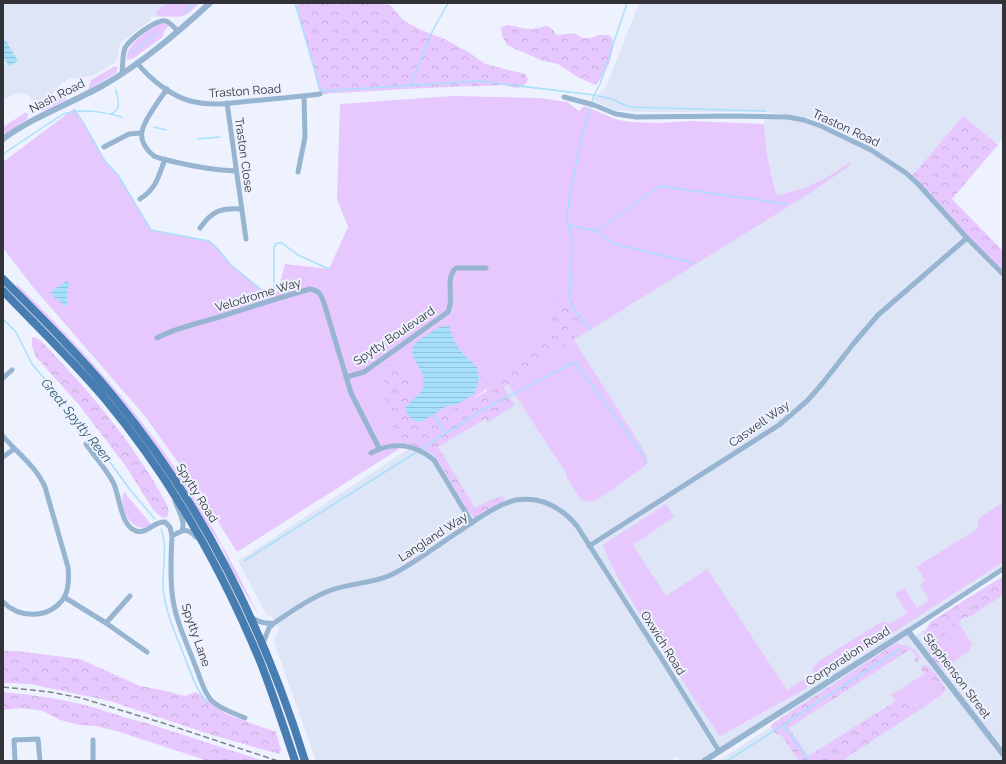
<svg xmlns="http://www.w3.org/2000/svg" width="1006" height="764" font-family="Raleway,sans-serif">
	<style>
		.built { fill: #dee5f6 }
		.green { fill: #e7c8fe }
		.forest { fill: url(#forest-crowns) }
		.water { fill: url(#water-rules) }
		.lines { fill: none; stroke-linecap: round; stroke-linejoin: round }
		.stream { stroke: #a6e0fb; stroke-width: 1.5 }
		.minor { stroke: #97b4d1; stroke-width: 5 }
		.tertiary { stroke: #97b4d1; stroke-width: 6 }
		.primary { stroke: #477db1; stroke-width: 8 }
		.rail { stroke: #80838b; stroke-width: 1.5; stroke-dasharray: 6 3; stroke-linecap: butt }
		.labels { text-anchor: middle; stroke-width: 4; stroke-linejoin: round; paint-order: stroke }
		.street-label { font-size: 12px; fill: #313338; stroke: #eef2ff }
		.water-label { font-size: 13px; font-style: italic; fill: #2b586c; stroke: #eef2ff }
	</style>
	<defs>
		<pattern id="forest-crowns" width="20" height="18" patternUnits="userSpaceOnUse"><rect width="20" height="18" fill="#e7c8fe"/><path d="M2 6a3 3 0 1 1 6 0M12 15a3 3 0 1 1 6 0" fill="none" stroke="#c7acda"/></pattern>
		<pattern id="water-rules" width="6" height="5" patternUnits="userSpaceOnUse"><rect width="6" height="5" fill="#a6e0fb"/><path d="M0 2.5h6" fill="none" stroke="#8fc1d8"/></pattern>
	</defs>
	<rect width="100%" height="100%" fill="#eef2ff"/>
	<!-- built -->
	<path class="built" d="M3,3H182L167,17H152L150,21L120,43L116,62L92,76L69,79L61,84L46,100L36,104L27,94L20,93L10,96L3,100Z
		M639,3H1003V139L998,145L963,116L911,177L1003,274V569L908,631L913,637L1003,578V749L923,650L1003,754V761H809L779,719L813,692L698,761H681L677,756L671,761H316L274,642L279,628L272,617L266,614L238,561L574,340L776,195L767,155L764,124L765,116L798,118L867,148L847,134L816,120L800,116L765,112H639L615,110L592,100L606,87Z
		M778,722L807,761H718Z"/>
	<!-- green -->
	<path class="green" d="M163,3H200C196,6 192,11 188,14C179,19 166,16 156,15V12L165,4Z
		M162,23L166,24L168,26L163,33L164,36L134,58L127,60C125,44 146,33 158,24Z
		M115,66L118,67L116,73L88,90L91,80Z
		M66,91L67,97L64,101L45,110L42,111L37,108Z
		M453,96L539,98L567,102L579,111L584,106L618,120L632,122L658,123L691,121L764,124L767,155L776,195C806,190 825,180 849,163L852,164L810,193L574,340L641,446L646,455L648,462L645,466L597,500L591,502L581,500L567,478L566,473L508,384L574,340L568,333L413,440L237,552L200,493L144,415L33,287L3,248V162L75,108L91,135L105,161L118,175L151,230L209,241L218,249L231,265L264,292V296H273L278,291L285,264L329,269L348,227L337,199L340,104Z
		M25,113H28L27,119L5,134L3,127Z
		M17,284C80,346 139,411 187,486C214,527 237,572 259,616L233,572L221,545L153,444L23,295L16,285Z
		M124,492L151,524C133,539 117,505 124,492Z
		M1003,502V562L824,677C819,678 813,675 812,669L819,661L883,621L890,624L907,613L895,594L904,588L917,608L929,600L920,585L925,580L916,567L977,529L979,518Z
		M666,504L674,517L633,545L666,596L707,569L787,690L806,678L808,682L807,688L720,736C694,699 669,661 645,622C630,597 613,573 603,545Z
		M959,623L972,644L968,652L951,664L942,640C946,632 950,624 959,623Z
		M924,674L929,678L941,695L921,709L913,703L896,701L891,695Z"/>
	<!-- forest -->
	<path class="forest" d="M296,3H370L390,5L404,21L421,30L442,38L470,53L485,64L525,74L528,79C523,92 513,87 502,85C496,85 490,86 484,86C429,87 375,91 320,94Z
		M508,25C515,26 524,29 531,29C545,29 546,20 557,35L575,33L582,38H591L599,35H609L613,40C613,59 608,69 596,85L579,78L558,64L543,61L507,45L502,36L501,27Z
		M963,116L998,145L952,199L1003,251V274L911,177Z
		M565,298L573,301L579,318L574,340L504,387L515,405L488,422L485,419L438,447L475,508L486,502L503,496L504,502L476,518L470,514L435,456L427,451L409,445L393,427L386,404L383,380H379L378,376L387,365L392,362L397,364L400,373L407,376L413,384L411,391L414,397L405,408L411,422L421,424L435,419L487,391L485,385C488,382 491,378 496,378L501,371L556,330L548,314L559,300Z
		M35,337L40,340C88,389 132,441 165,501C168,506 170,511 167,517L163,518L154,511L125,465L79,405L36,357L32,347V338Z
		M1003,576V595L969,617L962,618L959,623C950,624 946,632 942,640L951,664C948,666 946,668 942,667C935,665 924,644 924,637C924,632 928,627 930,622Z
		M895,644C905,644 914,647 920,657L917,663L914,659L917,657L913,652L909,650L789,728L808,756L896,701C906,701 913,703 921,709L841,761H799L782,736L775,733L771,727L772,724Z
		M3,651H17L80,659L140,686L166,691L185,696L196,692L228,715L276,732L281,750L279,754L212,735L110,701L30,684L3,683Z
		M925,665C934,668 941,682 946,689L941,695L920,668Z
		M3,692C33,695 63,699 92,707C110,712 126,719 143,722L264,761H208L123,733L96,726L80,725L60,720L43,711L22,708L3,710Z"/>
	<!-- water -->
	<path class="water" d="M3,36L18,61L9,66L3,56Z
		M67,281L70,284L67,290V305L65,306L53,296L51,292L54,289Z
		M441,326H449L454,341L463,354L477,367L479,379L474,394L458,404L447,406L423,421L418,422L413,420L408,416L405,408C408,404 421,393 422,390C431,371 404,358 415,344C420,338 434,331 441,326Z"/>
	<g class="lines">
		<!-- stream -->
		<path class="stream" d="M295,3L321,91L478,81L594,95L600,84L627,3
			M184,13L194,3
			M132,53L157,33
			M410,85L433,30L448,3
			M72,112C89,109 106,113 122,117
			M111,114C122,109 118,100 116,90
			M154,127L166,130
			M198,139L220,137
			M3,154L63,114L72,112L81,119L105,161L118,175L151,230L209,241L218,249L231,265L264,292L274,290V247L277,243H282L298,255L329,269
			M568,225L596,231L660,186L787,204
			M596,231L615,244L694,263
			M3,319L16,332L32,364L80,421L131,491L155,519
			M590,329L573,309L570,297L572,239L567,221L569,198L583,131L589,112L594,95L612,99L629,107L766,111
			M433,415L446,433L482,410L575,362L643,455L645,462
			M421,449L446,433
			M161,529C168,547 162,568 163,587C165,612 176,635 185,658C191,674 197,691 208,704
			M244,561L418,451
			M783,725L809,761
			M727,761L900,649"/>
		<!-- minor -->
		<path class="minor" d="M137,63C151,80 173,98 195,102C213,106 232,103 250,101C273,99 296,97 320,94
			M122,73C123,66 122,56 125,48C129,40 157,18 166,21C170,23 175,28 178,31
			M167,89C160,99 143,121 142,132C140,141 147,151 154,156C160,159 168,160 175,162C196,167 214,170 236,171
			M564,97L594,105L616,114L636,117L729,116L788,117L804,120L821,126L871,150L906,173L918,184L967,238L1003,274
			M227,103L246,239
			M104,147L129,134L141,133
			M298,172L305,137L304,96
			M140,199C157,188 158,177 165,159
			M200,228C212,211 220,208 241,209
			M157,338C175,328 196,324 216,318C247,308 279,298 310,289C320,291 321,295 324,303L351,393L379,448
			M346,377L364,372L448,312C455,298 444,279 456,268H486
			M3,378L12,370
			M3,436C17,453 36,466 45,487L68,567C69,577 69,589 64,598C49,619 20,619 3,602
			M86,444C95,457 106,469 113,482C120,495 120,526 136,531C148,534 154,521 165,522L170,527L172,536C183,530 187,527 196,537
			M371,453C393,441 415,444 434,460L472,523
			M3,457L14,449
			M175,501C178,510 186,522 182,530
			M172,536C171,555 170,573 172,592C174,617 186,641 195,665C200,676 203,692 212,701C220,709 234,713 245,718
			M589,546L779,425L807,401L822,384L854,343L878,315L967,238
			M64,597L106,623L147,652
			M251,617C258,622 265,624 274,623
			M106,623L130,596
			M908,631L1003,569
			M263,643L269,628L274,623C291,612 309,598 329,591C349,583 371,584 391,575C413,564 434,548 455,534C472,523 497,504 516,500C541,496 561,507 577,526L660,656L719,751
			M93,740V761
			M15,761L14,740L38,739L40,761"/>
		<!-- tertiary -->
		<path class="tertiary" d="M3,139C33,117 69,104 102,86C141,64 177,33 210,3
			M704,761L908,631L1003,754"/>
		<!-- primary -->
		<path class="primary" d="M3,279C41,317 79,355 113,396C202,504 264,628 305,761
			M3,291C38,327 73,361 105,399C170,477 221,567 260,661C273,694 284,728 295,761"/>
		<!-- rail -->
		<path class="rail" d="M3,687L50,692L81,698L166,724L278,761"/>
	</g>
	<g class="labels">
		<!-- street labels -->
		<g class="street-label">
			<text transform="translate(245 91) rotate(-4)" y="4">Traston Road</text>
			<text transform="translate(57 96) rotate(-27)" y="4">Nash Road</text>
			<text transform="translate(846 128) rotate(25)" y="4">Traston Road</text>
			<text transform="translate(244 155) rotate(82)" y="4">Traston Close</text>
			<text transform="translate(258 295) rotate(-17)" y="4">Velodrome Way</text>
			<text transform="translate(394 336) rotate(-34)" y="4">Spytty Boulevard</text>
			<text transform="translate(759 424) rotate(-35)" y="4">Caswell Way</text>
			<text transform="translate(197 493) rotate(58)" y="4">Spytty Road</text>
			<text transform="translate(433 537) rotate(-33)" y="4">Langland Way</text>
			<text transform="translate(196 635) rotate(71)" y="4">Spytty Lane</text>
			<text transform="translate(663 643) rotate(58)" y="4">Oxwich Road</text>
			<text transform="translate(848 656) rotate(-33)" y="4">Corporation Road</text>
			<text transform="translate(957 676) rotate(53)" y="4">Stephenson Street</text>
		</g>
		<!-- water labels -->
		<g class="water-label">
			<text transform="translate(77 420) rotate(51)" y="5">Great Spytty Reen</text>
		</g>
	</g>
	<!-- border -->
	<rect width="1006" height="764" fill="none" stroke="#313338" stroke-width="8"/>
</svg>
